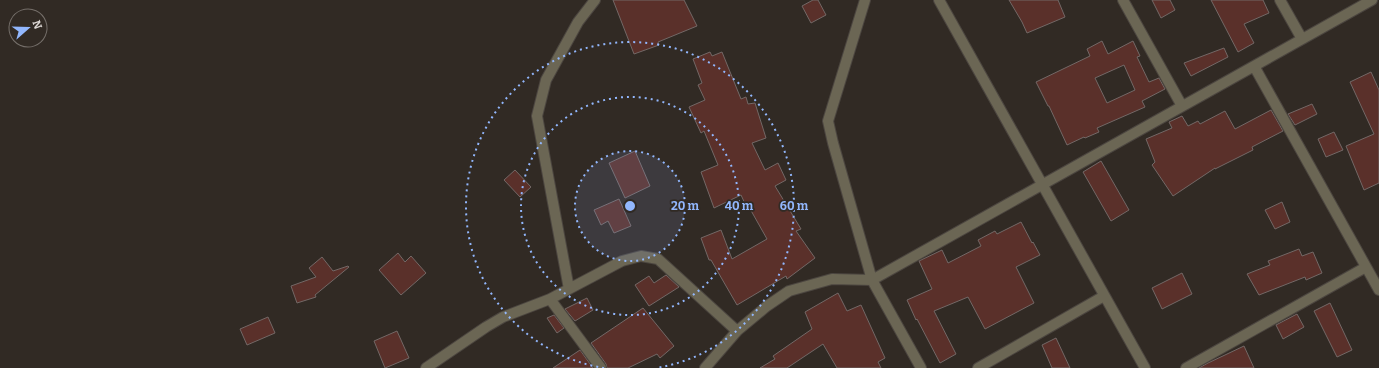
<svg xmlns="http://www.w3.org/2000/svg" width="1379" height="368" font-family="Bitter,serif">
	<style>
		.building { fill: #5a302a; stroke: #736866; fill-rule: evenodd }
		.lines { fill: none; stroke-linecap: round; stroke-linejoin: round }
		.minor-casing { stroke: #4c4640; stroke-width: 12 }
		.minor { stroke: #6b6654; stroke-width: 10 }
		.ring { fill: none; stroke: #92b7fd; stroke-width: 2; stroke-dasharray: 2 4 }
		.centre { fill: #92b7fd; stroke: #312a24; stroke-width: 2 }
		.ring-label { font-size: 12px; text-anchor: middle; font-weight: bold; fill: #92b7fd; stroke: #312a24; stroke-width: 3.5; stroke-linejoin: round; paint-order: stroke }
	</style>
	<rect width="100%" height="100%" fill="#312a24"/>
	<!-- building -->
	<path class="building" d="M613,0H684L697,26L658,42L659,45L634,54Z
		M813,0H818L826,15L811,23L802,6Z
		M1009,0H1058L1065,17L1027,33L1022,22Z
		M1152,0H1170L1175,10L1161,18Z
		M1211,0H1263L1269,13L1244,24L1254,43L1238,52Z
		M1102,41L1108,54L1133,41L1140,56L1137,57L1149,82L1159,78L1165,89L1142,101L1145,107L1097,128L1099,132L1085,138L1084,137L1067,145L1049,106H1048L1036,82L1090,56L1087,49ZM1124,65L1135,90L1107,103L1095,78Z
		M1224,48L1228,57L1191,76L1184,63Z
		M710,52L712,56L722,52L741,99L746,97L748,104L755,103L766,138L752,143L765,170L778,163L786,180L775,186L801,229L796,231L815,258L787,279L786,276L737,305L711,260H709L701,238L721,230L732,259L767,239L749,207L747,208L741,195L714,208L701,172L718,165L704,131L701,133L689,107L705,100L698,85L702,83L693,59Z
		M1371,72L1379,90V183L1364,190L1346,146L1374,134L1350,82Z
		M1312,104L1317,114L1295,125L1288,114Z
		M1271,110L1283,131L1252,147L1253,150L1215,169V168L1173,196L1152,165L1155,162L1146,139L1172,128L1169,122L1182,116L1188,126L1198,121L1200,124L1225,111L1235,129Z
		M1334,132L1343,150L1326,157L1318,139Z
		M635,151L650,186L625,198L609,163Z
		M1101,161L1129,210L1111,221L1083,172Z
		M515,170L531,187L520,197L504,180Z
		M619,199L631,226L614,233L608,221L601,225L594,210Z
		M1282,202L1290,222L1275,229L1265,210Z
		M1021,222L1032,243L1033,242L1040,255L1016,267L1034,303L985,329L968,297L934,311L956,354L940,363L917,319L916,320L907,300L932,289L919,261L942,250L948,263L981,246L978,240L995,231L997,234Z
		M1299,249L1302,256L1313,252L1322,273L1306,280L1305,277L1259,295L1247,274L1270,265L1268,261Z
		M398,253L405,262L411,256L426,273L401,295L379,270Z
		M322,257L333,271L348,266L349,267L315,295L316,297L297,303L291,286L316,277L309,268Z
		M1182,273L1192,294L1162,309L1152,288Z
		M666,275L679,287L649,306L635,285L649,276L654,283Z
		M838,293L847,311L861,305L885,358L878,362L881,368H837L823,344L787,368H760L775,359L773,356L812,329L805,312Z
		M587,298L593,310L575,321L565,309Z
		M1330,303L1352,350L1337,357L1314,311Z
		M643,308L674,346L660,358L657,354L628,368H607L606,364L591,343Z
		M1297,314L1304,327L1283,339L1276,325Z
		M554,315L564,328L557,333L547,318Z
		M268,317L275,333L247,345L240,329Z
		M397,331L409,358L385,368L374,341Z
		M1056,338L1070,368H1052L1042,345Z
		M1244,346L1254,368H1199L1208,363Z
		M580,350L593,368H553Z"/>
	<g class="lines">
		<defs>
			<path id="minor" d="M865,0L828,121L833,143L872,280L921,368
				M939,0L1145,368
				M1123,0L1182,106
				M1280,0L1302,39
				M1254,66L1379,290
				M569,289L537,116L546,80L578,22L595,0
				M550,299L601,368
				M426,368L486,327L503,317L550,299L622,261L641,256L658,259L737,331
				M705,368L737,331L767,306L789,291L832,279L872,280L1372,0
				M978,368L1104,296
				M1186,368L1366,267"/>
		</defs>
		<!-- minor casing -->
		<use href="#minor" class="minor-casing"/>
		<!-- minor -->
		<use href="#minor" class="minor"/>
	</g>
	<!-- distance rings -->
	<circle cx="630" cy="206" r="55" fill="#92b7fd" fill-opacity=".12"/>
	<g class="ring">
		<circle cx="630" cy="206" r="55"/>
		<circle cx="630" cy="206" r="109"/>
		<path d="M604 368A164 164 0 1 1 656 368"/>
	</g>
	<circle cx="630" cy="206" r="6" class="centre"/>
	<g class="ring-label">
		<text x="685" y="210">20 m</text>
		<text x="739" y="210">40 m</text>
		<text x="794" y="210">60 m</text>
	</g>
	<!-- north arrow -->
	<g transform="translate(28 28) rotate(70)"><circle r="19" fill="#312a24" stroke="#756f6a"/>
	<path d="M0-3L7 15L0 10L-7 15Z" fill="#92b7fd"/>
	<text y="-6" font-size="11" font-weight="bold" text-anchor="middle" fill="#dbd6d3">N</text>
	</g>
</svg>
